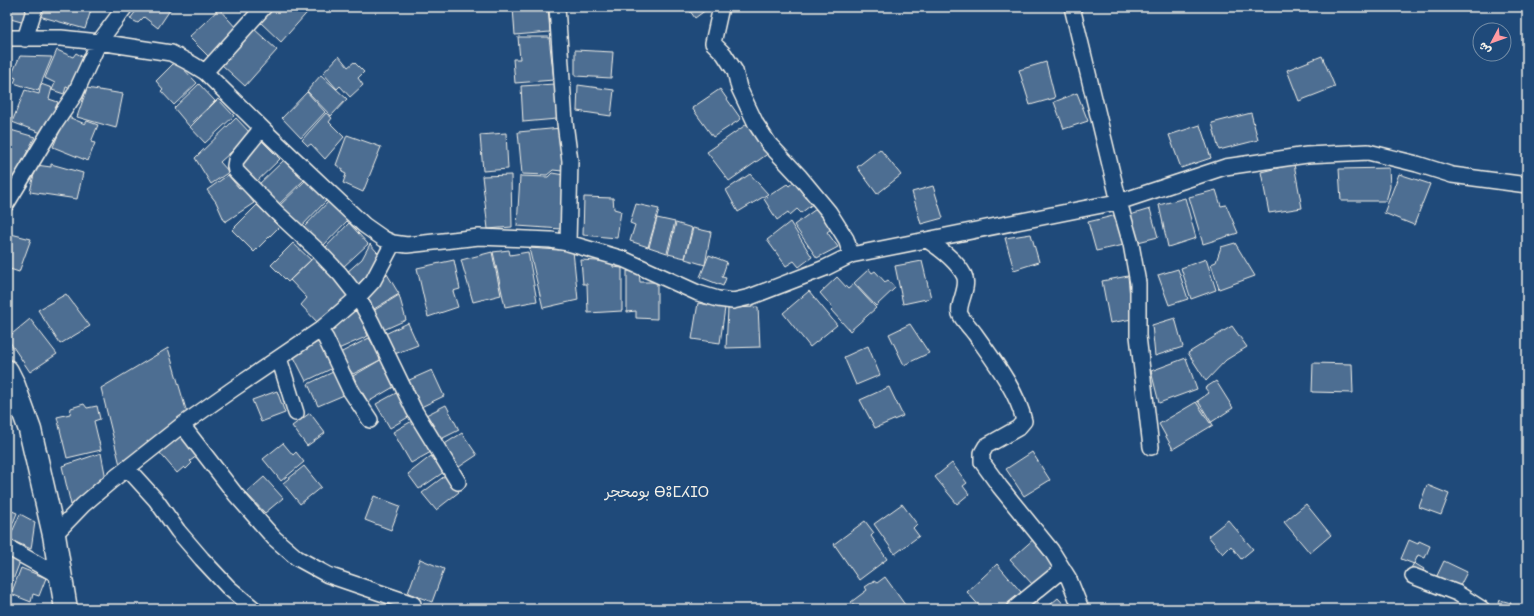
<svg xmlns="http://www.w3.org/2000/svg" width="1534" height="616" font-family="Mynerve,'Playpen Sans Arabic','Noto Sans Tifinagh',sans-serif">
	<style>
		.building { fill: #4d6e92; stroke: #f4f1e8 }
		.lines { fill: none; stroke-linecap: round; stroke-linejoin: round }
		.street-casing { stroke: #f4f1e8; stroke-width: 18 }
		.secondary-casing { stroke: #f4f1e8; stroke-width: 25 }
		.street { stroke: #1f4a7a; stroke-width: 15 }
		.secondary { stroke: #1f4a7a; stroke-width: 22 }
		.labels { text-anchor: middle; stroke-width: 4; stroke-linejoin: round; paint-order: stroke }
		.quarter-label { font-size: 15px; fill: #f4f1e8; stroke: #1f4a7a }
	</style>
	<rect width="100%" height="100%" fill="#1f4a7a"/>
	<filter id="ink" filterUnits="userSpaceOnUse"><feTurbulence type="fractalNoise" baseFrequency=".025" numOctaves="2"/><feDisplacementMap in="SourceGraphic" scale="8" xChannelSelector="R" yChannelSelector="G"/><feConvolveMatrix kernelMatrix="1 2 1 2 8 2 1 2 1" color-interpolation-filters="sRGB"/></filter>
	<g filter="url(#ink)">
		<!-- building -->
		<path class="building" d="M7,7H30L25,23L7,18Z
			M42,7H92L85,29L39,16Z
			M139,7H172L158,28L144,17L138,23L130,19Z
			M274,7H312L281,42L260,22Z
			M527,7H548L550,32L515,35L513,8Z
			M687,7H710L695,18Z
			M219,9L237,29L211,59L189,37Z
			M253,28L277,50L245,86L221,64Z
			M518,37H549L554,80L515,83L513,59H520Z
			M57,50L73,57L76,53L83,57L77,72L79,73L73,89L66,87L64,94L52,90L55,83L45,78Z
			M575,50L613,52L611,78L575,76Z
			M20,56L52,57L38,91L14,83L16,78L11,76Z
			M339,56L348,67L354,62L364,72L358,78L363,85L350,97L340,86L337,89L323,73Z
			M1322,56L1335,87L1299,101L1287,70Z
			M176,61L197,83L174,105L161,91L163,89L156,81Z
			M1046,62L1055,98L1030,105L1019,70Z
			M321,75L347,99L331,116L307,91Z
			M41,84L52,88L49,99L58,102L44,134L12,122L25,90L39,94Z
			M199,84L215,101L189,126L174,108Z
			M555,84L557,119L523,122L521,86Z
			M578,85L614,90L611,116L577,111Z
			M87,88L123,94L116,128L77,117Z
			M720,89L741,119L713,137L692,108Z
			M307,92L325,112L301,138L282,118Z
			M1077,93L1088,121L1064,129L1054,102Z
			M218,99L234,116L205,143L190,127Z
			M326,113L332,118L329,122L344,137L325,159L311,144L308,146L302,140Z
			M1251,113L1258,140L1219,150L1212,123Z
			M66,116L85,124L87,121L98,125L91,142L95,143L88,161L53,147Z
			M236,118L251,134L220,162L229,172L211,184L195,158Z
			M747,124L769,153L729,181L707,152Z
			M1200,125L1211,158L1181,168L1169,135Z
			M561,128L562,171L553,170L547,175L522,174L518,132Z
			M7,129L35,137L11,183L7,182Z
			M506,133L508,169L483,171L480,135Z
			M347,135L381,147L363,192L343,183L346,174L342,172L343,169L336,165Z
			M261,140L280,159L253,185L237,167Z
			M880,149L901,175L877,194L857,167Z
			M284,160L304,180L275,208L256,187Z
			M51,164L83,173L77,199L30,192L36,165L51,167Z
			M1294,164L1302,208L1269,213L1261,172Z
			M1389,168L1390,187L1386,201H1341L1339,169Z
			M552,173L564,175L562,229L517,226L520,176L548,177Z
			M750,174L768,194L738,212L726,190Z
			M1399,174L1430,184L1414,225L1384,213Z
			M228,175L239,188L241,187L254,203L225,222L216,202L207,190Z
			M511,175L512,227L488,229L482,176Z
			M306,180L326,201L299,229L277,208Z
			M796,180L814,203L801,213L797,209L790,215L788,212L777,220L764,199L787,184L789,186Z
			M933,186L943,218L921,224L912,192Z
			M1216,190L1221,206L1226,205L1238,233L1203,244L1189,197Z
			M584,197L613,198L614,209L621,211L617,238L583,235Z
			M1185,198L1196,238L1168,247L1159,205Z
			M329,201L348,220L322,247L304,227Z
			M636,204L659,209L648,247L630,241L635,225L630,223Z
			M257,205L279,227L254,252L232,230Z
			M816,209L831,229L827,232L838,247L817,258L794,225Z
			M1150,209L1158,237L1138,242L1130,215Z
			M1117,215L1124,245L1096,251L1088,222Z
			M657,218L675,222L667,253L649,247Z
			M790,222L812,257L799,267L794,261L786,266L767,240Z
			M349,223L368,244L342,268L325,248Z
			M676,223L692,228L685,258L668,254Z
			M693,228L711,232L705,265L685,259Z
			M11,234L31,239L19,272L7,268V237L8,238Z
			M1031,234L1039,262L1014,270L1005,238Z
			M293,243L311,260L288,282L271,265Z
			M1235,243L1255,276L1219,289L1211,264L1216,262L1221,247Z
			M370,244L383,259L357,285L346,273L362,259Z
			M529,248L573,251L578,300L543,308Z
			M509,250L510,255L528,252L537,301L505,307L493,252Z
			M492,252L501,295L473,302L461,260Z
			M316,255L351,292L329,315L318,323L301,305L307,298L290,280Z
			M709,255L727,262L722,277L726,278L723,286L700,277Z
			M1206,259L1216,290L1191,299L1181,268Z
			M454,260L460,289L453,291L458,307L428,317L417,268Z
			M581,260L613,262V267L622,268V311L588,313L587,284H583Z
			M922,261L931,298L903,304L895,266Z
			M869,269L872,273L875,271L885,282L888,280L895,288L876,306L854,283Z
			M1178,269L1188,299L1169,305L1158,275Z
			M627,271H639L640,282H657V319L636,318V311L627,312Z
			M387,274L399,294L374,309L364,295Z
			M1128,276L1132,319L1110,323L1102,281Z
			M837,277L848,289L854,284L876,308L850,331L831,310L833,308L820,293Z
			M809,291L837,325L810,347L783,313Z
			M66,294L90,326L60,344L38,310Z
			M399,295L406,320L381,331L373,311Z
			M698,303L725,308L720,343L692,339Z
			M356,306L368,336L336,350L328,332Z
			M758,307L760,347L726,348L728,308Z
			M1175,318L1183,347L1155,356L1152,325Z
			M30,319L57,354L30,372L7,338Z
			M408,323L418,345L392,355L383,335Z
			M910,324L929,353L904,365L889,334Z
			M1232,326L1247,347L1226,360L1206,381L1188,353Z
			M369,338L382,359L353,374L338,354Z
			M318,342L333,368L306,381L293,355Z
			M868,346L880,375L856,385L844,357Z
			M168,348L187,413L120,465L101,388Z
			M1186,358L1197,389L1159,403L1151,371Z
			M382,359L397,385L368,402L353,376Z
			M1313,363L1352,364L1353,393L1312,392Z
			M432,370L444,396L419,408L407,381Z
			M333,372L344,395L318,406L308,384Z
			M1216,381L1233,408L1210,423L1196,402L1209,393L1205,388Z
			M889,387L903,416L875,428L860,400Z
			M277,391L285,413L261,422L252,400Z
			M398,392L410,416L390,428L376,404Z
			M1198,401L1213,425L1173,449L1159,424Z
			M84,404L87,408L97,406L100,419L94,421L101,450L67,458L57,417L70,414L71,408Z
			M446,405L459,430L439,440L426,415Z
			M310,413L325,433L307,446L292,426Z
			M412,421L431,452L411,463L393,432Z
			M462,433L477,455L459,467L443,445Z
			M179,435L197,456L190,461L192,463L186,469L184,467L177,473L159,452Z
			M283,443L293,455L296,452L304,462L281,481L263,459Z
			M1032,452L1050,480L1024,496L1006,469Z
			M101,453L106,479L71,505L62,466Z
			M431,456L444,472L419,489L408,474Z
			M952,463L967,483L963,486L969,494L957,504L935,477Z
			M304,466L321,487L300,504L283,483Z
			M446,475L459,492L436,510L422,493Z
			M264,477L283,498L265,513L246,493Z
			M1427,485L1449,494L1441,515L1419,507Z
			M374,496L400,506L391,530L365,520Z
			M902,504L917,524L913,528L919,536L895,554L874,524Z
			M1306,504L1331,535L1310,553L1284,522Z
			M7,509L17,513L7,538Z
			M20,514L35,522L31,549L9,539Z
			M1228,520L1253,549L1241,559L1231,546L1223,554L1208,536Z
			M865,521L874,533L871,536L887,559L859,580L834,544Z
			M1036,537L1057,566L1033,585L1010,560Z
			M1409,540L1418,544L1419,541L1430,546L1425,558L1418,555L1414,564L1401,559Z
			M7,553L21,559L8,593L7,592Z
			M420,559L444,569L432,602L408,593Z
			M1444,561L1467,572L1456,594L1433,584Z
			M1414,563L1424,569L1417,581L1407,575Z
			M997,564L1021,592L1003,609H982L967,592Z
			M21,568L46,578L39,596L33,594L31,602L11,594Z
			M885,577L908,609H856L851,602L867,590L865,587L874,581L877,583Z
			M1058,598L1068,609H1045Z
			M1500,600L1511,603L1509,609H1497Z"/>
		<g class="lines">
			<defs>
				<path id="street" d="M557,7L565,123L570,161L568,243
					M721,7L713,43L724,54L735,71L739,88L756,124L769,144L800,177L829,212L846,239L851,255
					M1072,7L1119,202L1131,244L1138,283V336L1151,447
					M7,38H61L99,42L171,53L192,64L205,72L271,137L364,225L384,239L393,243L407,245L479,237L551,240L568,243L623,259L698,293L718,299L733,301L750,297L825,268L851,255L1122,201L1225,167L1307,155L1368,152L1417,164L1452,175L1527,185
					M25,39L35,7
					M205,72L264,7
					M262,128L236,160L235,166L236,171L275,211L317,250L340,274L358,297L371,321L414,410L458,482
					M7,203L54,125L75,94L99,42L125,7
					M927,240C941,249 956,260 964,275C970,287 957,304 960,314C962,320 971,328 975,334C992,358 1018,392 1024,421L1018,428L986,446L982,453V462L1000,487L1051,550L1069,579L1081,609
					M320,330L326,339L350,390L370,420
					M279,358L296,413
					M182,425L233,389L320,330L358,297L373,281L393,243
					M127,468L156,500L178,531L202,559L229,588L254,609
					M54,535L83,505L111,481L182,425L236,495L274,538L297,558L328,575L413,604
					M7,547L61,577
					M1413,576L1457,593L1482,609
					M1014,609L1063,569"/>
				<path id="secondary" d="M7,371L13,383L30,430L54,535L66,609"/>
			</defs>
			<!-- street casing -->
			<use href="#street" class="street-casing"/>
			<!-- secondary casing -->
			<use href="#secondary" class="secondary-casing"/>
			<!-- street -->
			<use href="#street" class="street"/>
			<!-- secondary -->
			<use href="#secondary" class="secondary"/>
		</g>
	</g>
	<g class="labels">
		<!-- quarter labels -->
		<g class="quarter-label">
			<text x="657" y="497">بومحجر ⴱⵓⵎⵃⵊⵔ</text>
		</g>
	</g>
	<!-- margin -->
	<rect width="1534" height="616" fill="none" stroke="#1f4a7a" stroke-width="24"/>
	<rect x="12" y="12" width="1510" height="592" fill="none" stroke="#f4f1e8" stroke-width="1.5" filter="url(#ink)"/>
	<!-- north arrow -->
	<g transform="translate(1492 42) rotate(229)"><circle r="19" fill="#1f4a7a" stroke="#748da6"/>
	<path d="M0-3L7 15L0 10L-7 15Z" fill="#ff9aa2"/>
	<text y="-6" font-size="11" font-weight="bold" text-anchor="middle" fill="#f4f1e8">ش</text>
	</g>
</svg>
